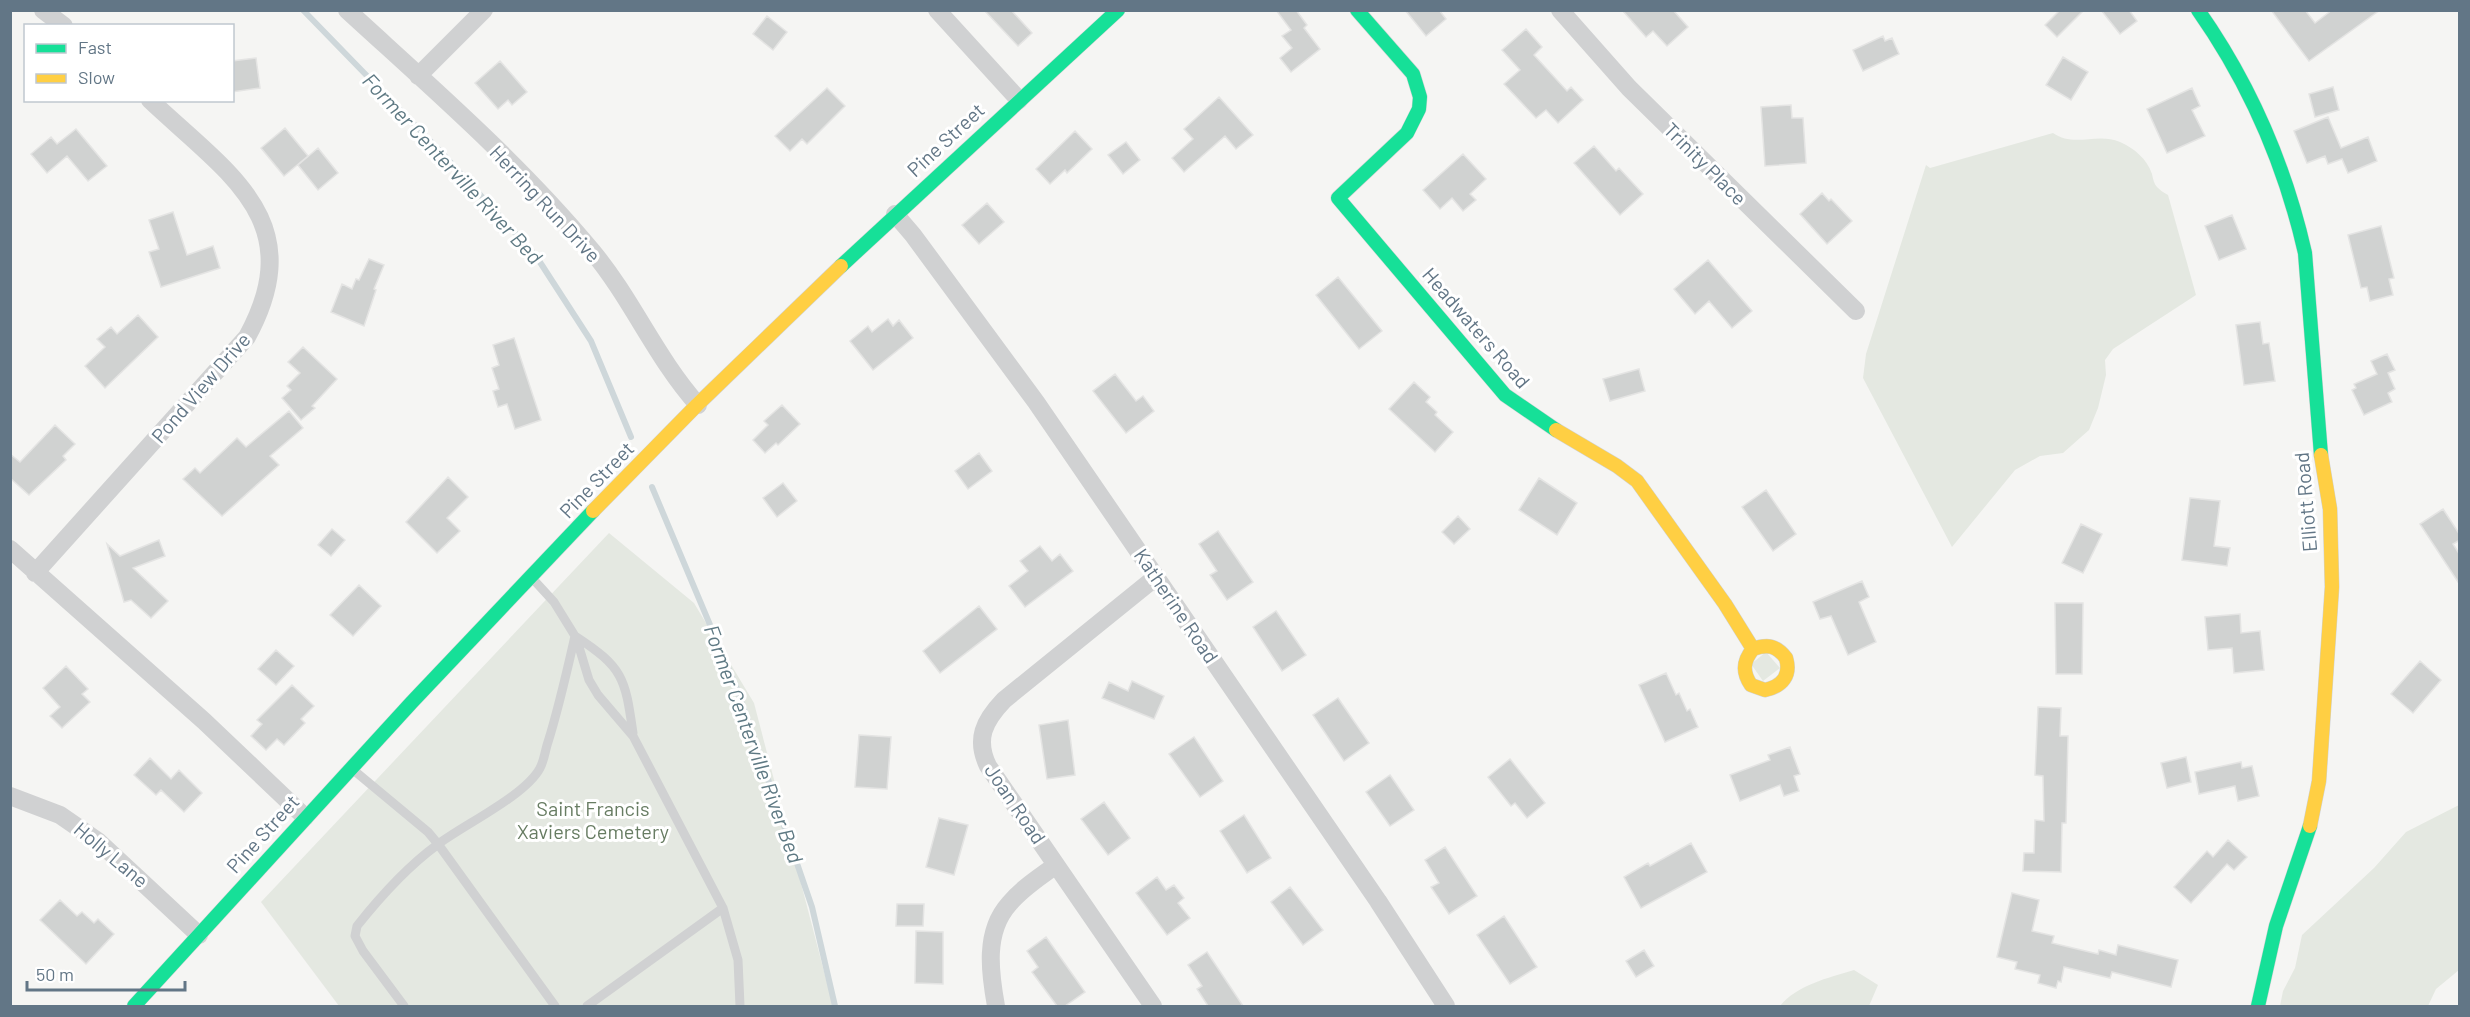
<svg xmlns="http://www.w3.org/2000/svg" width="2470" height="1017" font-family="Barlow,sans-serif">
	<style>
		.green { fill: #e4e8e1 }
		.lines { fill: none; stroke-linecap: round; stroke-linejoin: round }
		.stream { stroke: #ced7da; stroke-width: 6 }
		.building { fill: #d0d2d1; stroke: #e4e4e3; stroke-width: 1.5 }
		.fast-casing { stroke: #d0d2d3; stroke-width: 15 }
		.slow-casing { stroke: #d0d2d3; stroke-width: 15 }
		.lane { stroke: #d0d1d2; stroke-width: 9 }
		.street { stroke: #d0d1d2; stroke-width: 18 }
		.fast { stroke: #16e098; stroke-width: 14 }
		.slow { stroke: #ffcf43; stroke-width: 14 }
		.labels { text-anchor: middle; stroke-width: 6; stroke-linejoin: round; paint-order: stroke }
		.street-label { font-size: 20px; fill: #627686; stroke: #fff }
		.park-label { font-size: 20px; fill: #677c62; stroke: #fff }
		.water-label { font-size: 21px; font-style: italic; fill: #5e7983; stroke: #fff }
	</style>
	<rect width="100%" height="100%" fill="#f5f5f3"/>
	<!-- green -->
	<path class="green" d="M2053,133C2074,148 2097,132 2120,142C2134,148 2147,159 2152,174C2153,179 2154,184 2157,187C2160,190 2164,193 2168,195L2196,295L2113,349L2105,360L2106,375L2098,408L2089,430L2063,453L2040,456L2015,470L1952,547L1863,378L1866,354L1926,165L1930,168Z
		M609,533L694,603L754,703L833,1006H339L261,902Z
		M1766,652L1780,668L1763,681L1751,664Z
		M2459,805V970L2436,989L2428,1006H2280L2283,991L2295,968L2302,935L2374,868L2406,832Z
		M1854,970L1878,985L1869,1006H1780C1797,985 1828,978 1854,970Z"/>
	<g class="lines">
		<!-- stream -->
		<path class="stream" d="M303,10L441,152L536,256L591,341L631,437
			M652,487L737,689L812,907L835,1006"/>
	</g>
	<!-- building -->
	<path class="building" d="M984,10H1011L1032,33L1018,46Z
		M1276,10H1296L1307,25L1304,28L1320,49L1291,72L1280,58L1292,48L1282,36L1291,30Z
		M1405,10H1439L1446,19L1426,36Z
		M1622,10H1673L1688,27L1667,46L1653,31L1646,37Z
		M2060,10H2084L2057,37L2045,25Z
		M2101,10H2129L2137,21L2120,34Z
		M2271,10H2305L2315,23L2332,10H2380L2309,61Z
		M767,16L787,32L773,50L753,34Z
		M1526,29L1542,47L1534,55L1567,91L1571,87L1583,100L1558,123L1546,110L1536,118L1504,84L1520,70L1502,50Z
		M1883,36L1885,41L1892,38L1899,54L1863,71L1853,50Z
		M2063,57L2088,72L2071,100L2046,85Z
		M256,58L260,88L232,92V61Z
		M500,61L527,92L512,105L508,100L498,109L475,83Z
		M2333,87L2339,110L2315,117L2309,94Z
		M827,88L845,106L807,144L802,139L790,151L775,136Z
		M2192,88L2200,106L2192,110L2205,136L2167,153L2147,109Z
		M1219,97L1253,135L1236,149L1225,136L1184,172L1172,158L1193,139L1184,129Z
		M1791,105L1792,118H1803L1806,163L1765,166L1761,107Z
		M2328,117L2341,148L2368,137L2377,161L2348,173L2342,159L2328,164L2325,156L2307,163L2294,131Z
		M285,128L308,156L284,176L261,148Z
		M76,129L107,166L88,181L67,156L47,173L31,154L51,137L57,144Z
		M1075,131L1092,149L1067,173L1065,170L1050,184L1036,169Z
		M1126,142L1140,160L1123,174L1108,155Z
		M1594,146L1616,171L1619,168L1643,194L1620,215L1574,163Z
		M318,148L338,173L318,190L298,165Z
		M1463,154L1486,179L1470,194L1476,200L1463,211L1452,198L1440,209L1423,190Z
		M1822,193L1829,201L1831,199L1852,221L1827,244L1800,214Z
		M987,203L1004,222L979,244L962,225Z
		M173,212L187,255L213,246L220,268L161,287L149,252L159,249L149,220Z
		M2232,215L2246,249L2219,260L2205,226Z
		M2381,226L2394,278L2389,279L2393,295L2370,301L2367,287L2361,288L2348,235Z
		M369,259L384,265L374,289L376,290L364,326L331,312L342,284L352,289L356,279L359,280Z
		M1708,260L1752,311L1732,328L1709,301L1695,314L1674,289Z
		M1338,277L1382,331L1359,349L1316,295Z
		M138,315L158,337L105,388L85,366L105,347L97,339L111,327L117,334Z
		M888,319L893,326L899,320L913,338L873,370L850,341L868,326L872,332Z
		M2260,322L2263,344L2269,343L2275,381L2244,385L2236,325Z
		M514,338L541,420L515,429L507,404L498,407L493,391L499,389L492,368L499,365L493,345Z
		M303,347L337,379L312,406L315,408L301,420L282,398L291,390L287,386L300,373L288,362Z
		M2387,354L2395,370L2388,373L2395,389L2388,393L2392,402L2364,415L2352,390L2356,388L2354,384L2377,374L2371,361Z
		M1639,369L1645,391L1610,401L1603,379Z
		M1115,374L1136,401L1143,396L1154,411L1126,433L1093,391Z
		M1414,382L1430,397L1426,402L1437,412L1435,415L1453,432L1435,452L1389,409Z
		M782,405L800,424L778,445L776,443L765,453L753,440L768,425L764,421Z
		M289,411L303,428L270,456L279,465L222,516L183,479L195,468L200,473L237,438L246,447Z
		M55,425L75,444L63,456L66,460L29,495L10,478V454L20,462Z
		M979,453L992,471L968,489L955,471Z
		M448,477L468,497L447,518L460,531L437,553L406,522Z
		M1539,478L1577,503L1557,535L1519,510Z
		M783,483L797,501L777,517L763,498Z
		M1766,490L1796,534L1773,551L1742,507Z
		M2190,498L2220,501L2214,546L2230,548L2227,566L2182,560Z
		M2443,509L2460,535V540L2453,544L2460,555V585L2420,524Z
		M1458,516L1470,529L1454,544L1442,532Z
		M2081,524L2102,534L2083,573L2062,563Z
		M332,529L345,540L331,556L318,545Z
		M1218,531L1253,582L1227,600L1210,575L1217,571L1199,544Z
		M159,540L165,556L133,568L168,601L151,618L131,600L124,602L107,544L120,556Z
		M1040,546L1052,561L1060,554L1073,571L1025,607L1009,586L1028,571L1020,561Z
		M1862,581L1869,597L1859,602L1876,642L1848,655L1831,616L1820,619L1813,602Z
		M359,585L381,606L353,636L330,615Z
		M2055,603H2083L2082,674H2056Z
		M979,606L997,629L940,673L923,651Z
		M1276,611L1306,655L1282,671L1253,627Z
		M2240,614L2241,633L2260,631L2264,670L2234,673L2232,648L2208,650L2205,617Z
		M276,650L294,666L276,685L258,669Z
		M2420,661L2441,680L2413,713L2391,694Z
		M66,666L88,689L82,694L90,702L62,728L50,716L60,707L43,688Z
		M1666,673L1676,695L1679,693L1687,711L1690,709L1698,727L1665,742L1639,685Z
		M1132,681L1164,696L1154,719L1102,698L1109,682L1128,691Z
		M292,685L314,706L301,719L305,723L284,745L277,739L266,750L251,736L262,724L257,720Z
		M1338,698L1369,743L1344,761L1313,715Z
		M2038,707L2061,708L2060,736H2068L2066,823H2062L2061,872L2023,871L2024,853H2034L2035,820L2044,821L2043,776L2035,775Z
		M1068,720L1075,775L1047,779L1039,725Z
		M859,735L891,737L887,789L855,787Z
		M1194,737L1223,781L1200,797L1169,754Z
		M1790,747L1800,774L1794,776L1799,791L1784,796L1780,785L1740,801L1730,775L1770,760L1768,755Z
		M2186,757L2191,782L2167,788L2161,763Z
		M150,758L171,779L179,770L202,793L184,812L161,790L156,795L134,775Z
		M1510,759L1545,803L1527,818L1515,803L1511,806L1488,777Z
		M2241,762L2242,768L2252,766L2259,796L2238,801L2235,786L2199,794L2195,772Z
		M1390,775L1414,810L1390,826L1366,792Z
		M1104,802L1130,838L1108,855L1081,819Z
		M1244,815L1271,858L1247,873L1220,831Z
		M939,818L968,825L954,875L926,867Z
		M2228,840L2247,857L2234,870L2227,864L2191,903L2174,887L2207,851L2213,857Z
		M1691,843L1707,872L1641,908L1624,877L1648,863L1650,866Z
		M1445,847L1477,896L1449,914L1431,887L1439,883L1425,860Z
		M1157,877L1166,890L1174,885L1184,898L1178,903L1190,918L1167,935L1136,893Z
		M1290,887L1323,930L1303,945L1271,902Z
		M2012,893L2039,900L2032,931L2054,936L2052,943L2098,954L2099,950L2116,955L2118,945L2178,960L2171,987L2112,972L2110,978L2064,967L2061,982L2058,981L2056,988L2038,983L2040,975L2015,969L2017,962L1997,957Z
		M60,900L77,916L82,912L94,923L98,919L114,934L86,964L40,920Z
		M897,904H924L923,926H896Z
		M1504,916L1537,967L1510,984L1477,935Z
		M916,931L943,932V984L915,983Z
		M1046,937L1085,992L1065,1006H1057L1032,972L1038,967L1027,951Z
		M1644,950L1654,966L1636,977L1626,961Z
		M1207,952L1243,1006H1208L1197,989L1202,986L1188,965Z"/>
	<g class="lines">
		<defs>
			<path id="fast" d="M1357,10L1413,74L1420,97L1419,109L1407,133L1338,198L1505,395L1556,430
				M2198,10C2250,84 2285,165 2305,253L2321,455
				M841,266L1118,10
				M134,1006L412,702L593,511
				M2258,1006L2276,926L2310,826"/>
			<path id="slow" d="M1556,430L1617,466L1637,481L1725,604L1753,649C1767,644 1776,645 1786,658C1791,675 1783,686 1765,690L1751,685C1742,672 1743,661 1753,649
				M593,511L697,405L841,266
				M2310,826L2319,781L2332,587L2330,509L2321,455"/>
		</defs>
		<!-- fast casing -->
		<use href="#fast" class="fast-casing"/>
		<!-- slow casing -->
		<use href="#slow" class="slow-casing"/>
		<!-- lane -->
		<path class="lane" d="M575,636C624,668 625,678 633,733
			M576,637L589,680L598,695L633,736L723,908L738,960L740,1006
			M351,768L428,832L438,844L555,1006
			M404,1006L363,951L355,936L357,926C380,897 407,867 437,845C463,825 525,796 540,768C544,761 545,751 548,742C559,707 567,671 575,636L554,602L532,578
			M587,1006L723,908"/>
		<!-- street -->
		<path class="street" d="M43,10L64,26
			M347,10C431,87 519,163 592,251C632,299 656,358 698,405
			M937,10L1019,100
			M1560,10L1629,88L1856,311
			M418,76L484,10
			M895,214L913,235L1036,402L1378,901L1446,1006
			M10,549L204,721L305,817
			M35,573L247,337C311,220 227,173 150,100
			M10,796L60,815L99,842L199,935
			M996,1006C990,973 984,932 1009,904C1022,888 1040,877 1056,865
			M1153,1006L988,766C975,739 984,721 1004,700L1156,577"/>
		<!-- fast -->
		<use href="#fast" class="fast"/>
		<!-- slow -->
		<use href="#slow" class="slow"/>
	</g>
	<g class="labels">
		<!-- street labels -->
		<g class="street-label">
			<text transform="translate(946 140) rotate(-43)" y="7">Pine Street</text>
			<text transform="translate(1705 164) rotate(45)" y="7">Trinity Place</text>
			<text transform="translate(545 204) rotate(47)" y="7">Herring Run Drive</text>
			<text transform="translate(1476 328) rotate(49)" y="7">Headwaters Road</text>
			<text transform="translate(201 388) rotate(-49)" y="7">Pond View Drive</text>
			<text transform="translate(597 480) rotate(-46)" y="7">Pine Street</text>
			<text transform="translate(2306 502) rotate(-95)" y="7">Elliott Road</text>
			<text transform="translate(1176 606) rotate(56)" y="7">Katherine Road</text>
			<text transform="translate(1015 804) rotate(56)" y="7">Joan Road</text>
			<text transform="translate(263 834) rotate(-48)" y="7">Pine Street</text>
			<text transform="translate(111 855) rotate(40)" y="7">Holly Lane</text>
		</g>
		<!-- park labels -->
		<g class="park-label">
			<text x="593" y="816">Saint Francis<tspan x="593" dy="23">Xaviers Cemetery</tspan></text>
		</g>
		<!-- water labels -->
		<g class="water-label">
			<text transform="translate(452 169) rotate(47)" y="7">Former Centerville River Bed</text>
			<text transform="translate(753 744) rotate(70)" y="7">Former Centerville River Bed</text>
		</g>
	</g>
	<!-- border -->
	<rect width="2470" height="1017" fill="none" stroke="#627686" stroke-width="24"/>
	<!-- legend -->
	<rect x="24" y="24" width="210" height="78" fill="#ffffff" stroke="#c0c8cf" stroke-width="1.5"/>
	<rect x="36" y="44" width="30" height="9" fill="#16e098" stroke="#c0c8cf" stroke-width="1.5"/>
	<text x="78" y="54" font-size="18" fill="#627686">Fast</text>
	<rect x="36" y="74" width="30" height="9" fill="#ffcf43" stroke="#c0c8cf" stroke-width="1.5"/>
	<text x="78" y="84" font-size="18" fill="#627686">Slow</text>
	<!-- scale -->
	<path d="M27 981v9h158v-9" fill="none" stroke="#627686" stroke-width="3"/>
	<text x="36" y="981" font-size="18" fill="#627686" stroke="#ffffff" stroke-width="4.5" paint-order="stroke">50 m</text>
</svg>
